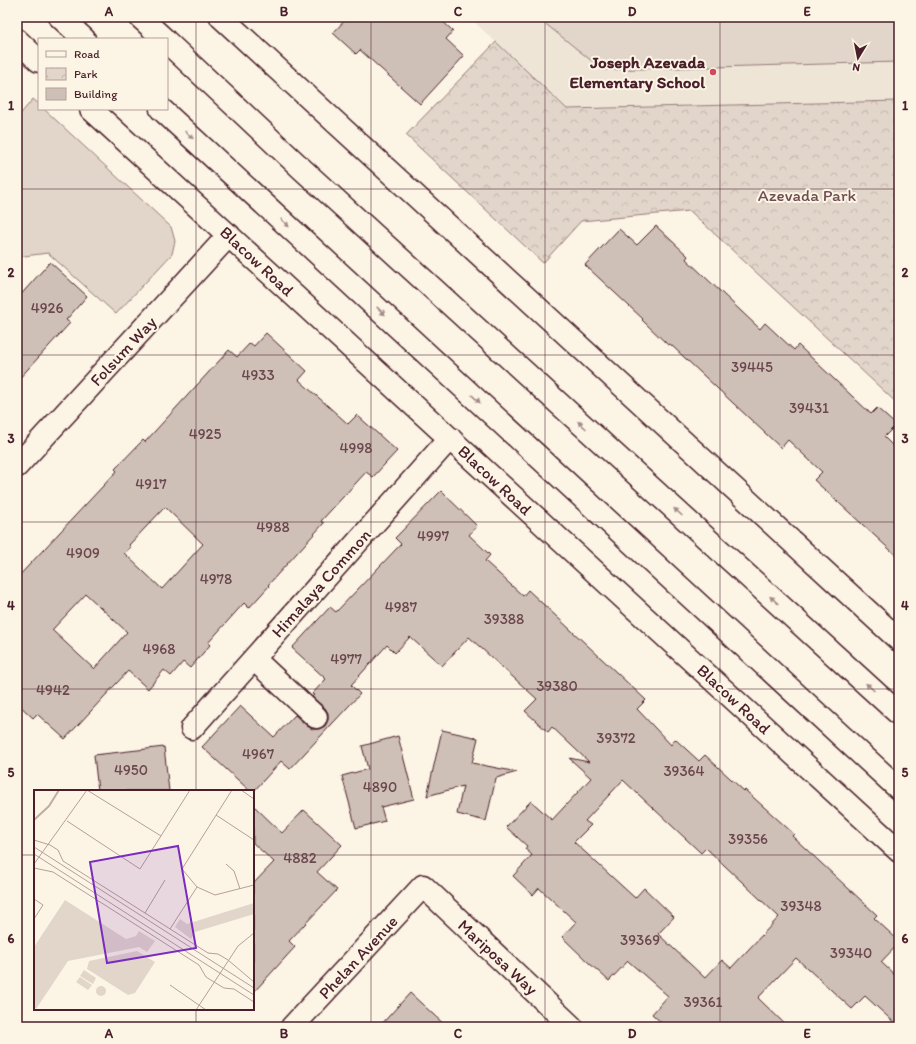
<svg xmlns="http://www.w3.org/2000/svg" width="916" height="1044" font-family="Itim,sans-serif">
	<style>
		.built { fill: #eee5d7 }
		.green { fill: #e2d5ca; stroke: #967a7a }
		.park { fill: url(#park-crowns); stroke: #967a7a }
		.building { fill: #cfc0b7; stroke: #4a1f2b; fill-rule: evenodd }
		.lines { fill: none; stroke-linecap: round; stroke-linejoin: round }
		.street-casing { stroke: #4a1f2b; stroke-width: 25 }
		.secondary-casing { stroke: #4a1f2b; stroke-width: 25 }
		.street { stroke: #fcf5e5; stroke-width: 22 }
		.secondary { stroke: #fcf5e5; stroke-width: 22 }
		.oneway { fill: #a38a88 }
		.grid { fill: none; stroke: #4a1f2b; stroke-width: 1; stroke-opacity: 0.55 }
		.poi-dot { fill: #d1495b; stroke: #fcf5e5; stroke-width: 1.5 }
		.labels { text-anchor: middle; stroke-width: 4; stroke-linejoin: round; paint-order: stroke }
		.number-label { font-size: 15px; fill: #6b474e }
		.poi-label { font-size: 17px; font-weight: bold; fill: #4a1f2b; stroke: #fcf5e5; text-anchor: end }
		.park-label { font-size: 17px; fill: #704c53; stroke: #fcf5e5 }
		.street-label { font-size: 17px; fill: #4a1f2b; stroke: #fcf5e5 }
		.inset-river { fill: none; stroke: #c0aca5; stroke-width: 2 }
		.inset-road { fill: none; stroke: #b59f9b; stroke-width: 1 }
		.view { fill: #7b2cbf; fill-opacity: 0.15; stroke: #7b2cbf; stroke-width: 2 }
		.inset-edge { fill: none; stroke: #4a1f2b; stroke-width: 2 }
		.neatline { fill: none; stroke: #4a1f2b; stroke-width: 1.5 }
		.grid-label { font-size: 13px; text-anchor: middle; font-weight: bold; fill: #4a1f2b }
	</style>
	<defs>
		<pattern id="park-crowns" width="20" height="18" patternUnits="userSpaceOnUse"><rect width="20" height="18" fill="#e2d5ca"/><path d="M2 6a3 3 0 1 1 6 0M12 15a3 3 0 1 1 6 0" fill="none" stroke="#c3b6ae"/></pattern>
	</defs>
	<rect width="100%" height="100%" fill="#fcf5e5"/>
	<filter id="ink" filterUnits="userSpaceOnUse"><feTurbulence type="fractalNoise" baseFrequency=".025" numOctaves="2"/><feDisplacementMap in="SourceGraphic" scale="8" xChannelSelector="R" yChannelSelector="G"/><feConvolveMatrix kernelMatrix="1 2 1 2 8 2 1 2 1" color-interpolation-filters="sRGB"/></filter>
	<g filter="url(#ink)">
		<!-- built -->
		<path class="built" d="M469,17H899V101L567,109Z"/>
		<!-- green -->
		<path class="green" d="M537,17H899V62L603,70Z
			M33,99L39,104V109H44L171,227L175,241L172,254L116,314L48,253L17,257V118Z"/>
		<!-- park -->
		<path class="park" d="M496,42L567,109L899,101V405L690,211L581,221L543,263L406,135Z"/>
		<!-- building -->
		<path class="building" d="M348,17H438L453,31L446,39L464,56L420,104L360,50L356,54L333,33Z
			M656,226L688,256L686,259L760,329L765,323L794,350L798,345L871,414L877,408L896,425L884,437L899,452V558L814,480L822,472L788,440L781,448L670,344L668,345L642,320L643,319L585,265L619,229L637,245Z
			M50,262L87,296L66,320L70,323L17,381V299Z
			M266,333L307,371L299,380L348,424L357,415L397,451L373,477L366,472L321,521L324,523L268,585L269,586L249,608L244,603L208,643L210,645L190,668L183,662L171,676L164,670L148,689L128,671L65,739L37,714L33,718L17,703V578L117,471L115,469L143,440L145,442L229,350L237,357L250,343L254,346ZM165,507L203,544L162,589L124,553L131,547L129,545ZM86,594L127,632L94,669L52,630Z
			M441,491L477,526L469,535L490,555L485,561L523,596L528,590L646,700L637,709L671,745L675,739L699,761L705,755L744,791L745,790L794,834L792,836L877,915L874,918L899,941V943L881,962L899,979V1027L865,996L852,1009L796,958L758,998L788,1027H666L652,1014L668,996L628,961L609,981L589,963L562,937L576,922L539,888L533,895L513,876L532,855L525,849L527,846L506,827L531,801L552,820L591,778L569,758L589,762L552,727L548,732L525,711L537,699L469,637L442,666L410,637L395,653L387,645L351,685L360,694L290,769L281,761L253,792L250,791L202,747L240,706L274,737L295,715L307,726L313,729H319L325,726L328,720V713L325,708L312,697L314,695L312,694L326,679L292,648L330,607L336,612L401,544L395,538ZM623,780L701,853L706,848L779,917L731,968L722,960L705,978L658,934L674,917L644,888L635,898L574,842L591,825L585,821Z
			M442,730L478,738L472,763L517,772L496,778L486,821L457,814L463,786L427,796Z
			M398,736L414,799L381,807L385,821L356,828L342,776L368,769L362,746Z
			M164,747L169,791H98L94,755Z
			M253,805L282,833L304,810L342,845L317,872L337,890L289,941L295,947L253,993V884L274,862L253,843Z
			M410,993L447,1027H379Z"/>
		<g class="lines">
			<defs>
				<path id="street" d="M221,17L899,640
					M17,40L39,61
					M91,109L899,851
					M17,466L229,235
					M254,659L316,717
					M192,728L450,438
					M292,1027L423,886L572,1027"/>
				<path id="secondary" d="M60,17L84,39
					M140,17L164,39
					M167,42L302,169L899,714
					M161,109L899,789"/>
			</defs>
			<!-- street casing -->
			<use href="#street" class="street-casing"/>
			<!-- secondary casing -->
			<use href="#secondary" class="secondary-casing"/>
			<!-- street -->
			<use href="#street" class="street"/>
			<!-- secondary -->
			<use href="#secondary" class="secondary"/>
		</g>
		<!-- one-way arrows -->
		<defs><path id="oneway-solid" d="M-6-.8H1V-3.2L6.5 0L1 3.2V.8H-6Z"/></defs>
		<g class="oneway">
			<use href="#oneway-solid" transform="translate(189 135) rotate(42)"/>
			<use href="#oneway-solid" transform="translate(285 223) rotate(43)"/>
			<use href="#oneway-solid" transform="translate(381 311) rotate(43)"/>
			<use href="#oneway-solid" transform="translate(476 399) rotate(43)"/>
			<use href="#oneway-solid" transform="translate(582 425) rotate(-138)"/>
			<use href="#oneway-solid" transform="translate(678 512) rotate(-138)"/>
			<use href="#oneway-solid" transform="translate(774 600) rotate(-138)"/>
			<use href="#oneway-solid" transform="translate(870 687) rotate(-138)"/>
		</g>
	</g>
	<!-- grid -->
	<path class="grid" d="M196,17V791M371,17V1027M545,17V1027M720,17V1027M17,189H899M17,355H899M17,522H899M17,689H899M17,855H35M253,855H899M196,1009V1027"/>
	<!-- markers -->
	<circle class="poi-dot" cx="713" cy="72" r="4"/>
	<g class="labels">
		<!-- number labels -->
		<g class="number-label">
			<text x="47" y="313">4926</text>
			<text x="752" y="372">39445</text>
			<text x="258" y="380">4933</text>
			<text x="809" y="413">39431</text>
			<text x="205" y="439">4925</text>
			<text x="356" y="453">4998</text>
			<text x="151" y="489">4917</text>
			<text x="273" y="532">4988</text>
			<text x="433" y="541">4997</text>
			<text x="83" y="558">4909</text>
			<text x="216" y="584">4978</text>
			<text x="401" y="612">4987</text>
			<text x="504" y="624">39388</text>
			<text x="159" y="654">4968</text>
			<text x="346" y="664">4977</text>
			<text x="557" y="691">39380</text>
			<text x="53" y="695">4942</text>
			<text x="616" y="743">39372</text>
			<text x="258" y="759">4967</text>
			<text x="131" y="775">4950</text>
			<text x="684" y="776">39364</text>
			<text x="380" y="792">4890</text>
			<text x="748" y="844">39356</text>
			<text x="300" y="863">4882</text>
			<text x="801" y="911">39348</text>
			<text x="640" y="945">39369</text>
			<text x="851" y="958">39340</text>
			<text x="703" y="1007">39361</text>
		</g>
		<!-- poi labels -->
		<g class="poi-label">
			<text x="705" y="68">Joseph Azevada<tspan x="705" dy="20">Elementary School</tspan></text>
		</g>
		<!-- park labels -->
		<g class="park-label">
			<text x="807" y="201">Azevada Park</text>
		</g>
		<!-- street labels -->
		<g class="street-label">
			<text transform="translate(257 261) rotate(43)" y="6">Blacow Road</text>
			<text transform="translate(123 351) rotate(-47)" y="6">Folsum Way</text>
			<text transform="translate(495 480) rotate(43)" y="6">Blacow Road</text>
			<text transform="translate(321 583) rotate(-48)" y="6">Himalaya Common</text>
			<text transform="translate(734 699) rotate(43)" y="6">Blacow Road</text>
			<text transform="translate(358 957) rotate(-47)" y="6">Phelan Avenue</text>
			<text transform="translate(498 957) rotate(43)" y="6">Mariposa Way</text>
		</g>
	</g>
	<!-- overview -->
	<g transform="translate(34 790)">
		<rect width="220" height="220" fill="#fcf5e5"/>
		<path d="M220,113V124L161,142L157,149L141,137L146,129L153,134ZM103,161L121,172L101,203L94,205L53,179L55,171ZM50,180L62,188L59,194L46,186ZM46,187L58,195L54,200L42,192ZM62 201a5 5 0 1 1 10 0a5 5 0 1 1-10 0Z" fill="#e2d5ca"/>
		<path d="M31,110L92,149L102,146L105,141L121,151L113,162L105,157L34,171L2,219L0,217V157Z" fill="#e2d5ca"/>
		<path class="inset-river" d="M0,30L15,16L25,0"/>
		<path class="inset-road" d="M53,0L127,46M198,0L148,79L163,97L181,105L220,95M207,0L220,9M182,25L220,50M33,31L106,79L156,0M0,50L16,55L24,60L29,71L174,163L184,164L194,170L220,192M0,57L220,198M0,64L220,205M0,74L53,0M192,74L200,81L206,99M0,78L19,82L165,175L172,187L180,192L190,198L200,199L220,212M0,109L9,115L0,129M111,123L131,90M136,139L163,97M136,195L172,220M162,220L204,156L220,143"/>
		<path class="view" d="M144,56L162,158L73,173L56,72Z"/>
		<rect width="220" height="220" class="inset-edge"/>
	</g>
	<!-- margin -->
	<rect width="916" height="1044" fill="none" stroke="#fcf5e5" stroke-width="44"/>
	<!-- legend -->
	<rect x="38" y="38" width="130" height="72" fill="#fcf5e5" stroke="#b59f9b"/>
	<rect x="46" y="51" width="20" height="6" fill="#fcf5e5" stroke="#b59f9b"/>
	<text x="74" y="58" font-size="12" fill="#4a1f2b">Road</text>
	<rect x="46" y="68" width="20" height="12" fill="url(#park-crowns)" stroke="#b59f9b"/>
	<text x="74" y="78" font-size="12" fill="#4a1f2b">Park</text>
	<rect x="46" y="88" width="20" height="12" fill="#cfc0b7" stroke="#b59f9b"/>
	<text x="74" y="98" font-size="12" fill="#4a1f2b">Building</text>
	<!-- north arrow -->
	<g transform="translate(858 58) rotate(190)" stroke="#fcf5e5" stroke-width="3" paint-order="stroke">
	<path d="M0-3L7 15L0 10L-7 15Z" fill="#4a1f2b"/>
	<text y="-6" font-size="11" font-weight="bold" text-anchor="middle" fill="#4a1f2b">N</text>
	</g>
	<rect x="22" y="22" width="872" height="1000" class="neatline"/>
	<g class="grid-label">
		<text x="109" y="16">A</text>
		<text x="284" y="16">B</text>
		<text x="458" y="16">C</text>
		<text x="632" y="16">D</text>
		<text x="807" y="16">E</text>
		<text x="11" y="110">1</text>
		<text x="905" y="110">1</text>
		<text x="11" y="277">2</text>
		<text x="905" y="277">2</text>
		<text x="11" y="443">3</text>
		<text x="905" y="443">3</text>
		<text x="11" y="610">4</text>
		<text x="905" y="610">4</text>
		<text x="11" y="777">5</text>
		<text x="905" y="777">5</text>
		<text x="11" y="943">6</text>
		<text x="905" y="943">6</text>
		<text x="109" y="1038">A</text>
		<text x="284" y="1038">B</text>
		<text x="458" y="1038">C</text>
		<text x="632" y="1038">D</text>
		<text x="807" y="1038">E</text>
	</g>
</svg>
